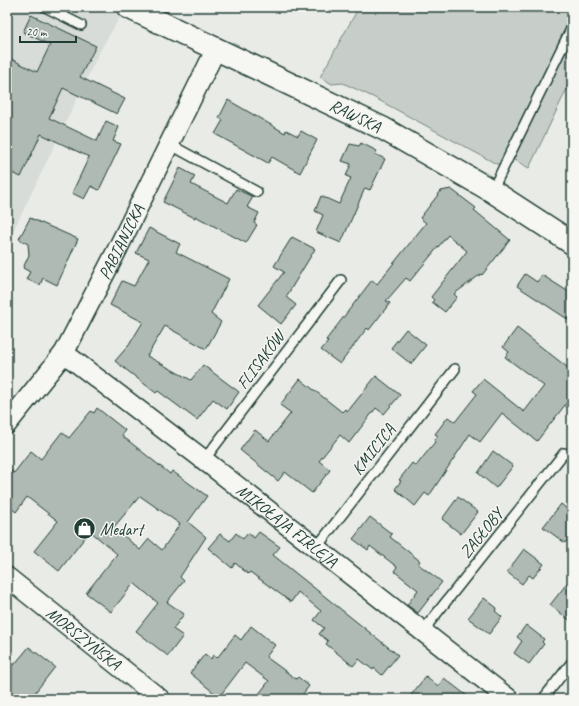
<svg xmlns="http://www.w3.org/2000/svg" width="579" height="706" font-family="Caveat,sans-serif">
	<style>
		.built { fill: #d8dcd8 }
		.green { fill: #c7cec9; stroke: #73867e }
		.building { fill: #b0bab5; stroke: #1f3d34; fill-rule: evenodd }
		.lines { fill: none; stroke-linecap: round; stroke-linejoin: round }
		.service-casing { stroke: #1f3d34; stroke-width: 12 }
		.minor-casing { stroke: #1f3d34; stroke-width: 22 }
		.tertiary-casing { stroke: #1f3d34; stroke-width: 25 }
		.service { stroke: #f6f6f2; stroke-width: 9 }
		.minor { stroke: #f6f6f2; stroke-width: 19 }
		.tertiary { stroke: #f6f6f2; stroke-width: 22 }
		.labels { text-anchor: middle; stroke-width: 3; stroke-linejoin: round; paint-order: stroke }
		.street-label { font-size: 17px; fill: #1f3d34; stroke: #f6f6f2 }
		.poi-label { font-size: 17px; fill: #1f3d34; stroke: #f6f6f2; text-anchor: start }
	</style>
	<rect width="100%" height="100%" fill="#e9ebe7"/>
	<filter id="ink" filterUnits="userSpaceOnUse"><feTurbulence type="fractalNoise" baseFrequency=".025" numOctaves="2"/><feDisplacementMap in="SourceGraphic" scale="8" xChannelSelector="R" yChannelSelector="G"/><feConvolveMatrix kernelMatrix="1 2 1 2 8 2 1 2 1" color-interpolation-filters="sRGB"/></filter>
	<g filter="url(#ink)">
		<!-- built -->
		<path class="built" d="M7,7H111L123,12L101,49L7,244Z"/>
		<!-- green -->
		<path class="green" d="M359,7H572V78L529,168L509,157L504,168L373,97L343,83L332,84L320,77Z"/>
		<!-- building -->
		<path class="building" d="M31,15L96,46L80,77L125,99L117,114L63,88L49,118L97,141L106,121L119,127L113,141L121,144L99,190L91,186L84,199L72,193L89,157L41,134L21,177L7,171V57L37,72L50,45L23,32Z
			M228,100L285,133L286,130L298,136L301,131L317,140L300,173L272,157L268,163L215,134L223,120L219,118Z
			M361,143L377,151L375,154L385,159L370,190L365,188L341,243L316,232L323,215L315,211L321,196L339,204L351,178L346,176L351,164L342,161L350,144L359,146Z
			M180,168L195,176L191,184L228,203L236,189L253,197L247,207L259,213L254,223L257,225L246,243L195,216V218L163,202Z
			M451,189L476,208L474,210L510,240L482,275L481,274L454,294L457,297L445,312L432,302L434,300L431,297L467,251L448,235L410,281L406,278L386,301L390,303L369,330L367,328L340,364L321,350L328,342L326,340L372,280L377,284L426,223L420,218L441,191Z
			M30,218L78,239L57,285L43,278L40,285L26,279L30,272L23,268L29,255L28,244L19,239Z
			M149,228L180,244L176,252L229,279L211,314L221,322L206,349L165,326L147,356L191,380L203,365L239,392L227,409L213,399L197,420L158,391L156,393L115,361L129,345L143,322L110,305L122,281L134,286L149,259L136,253Z
			M292,237L315,249L286,297L296,305L281,324L258,305L284,272L274,266Z
			M525,274L537,282L542,275L572,294V322L517,286Z
			M517,328L572,371V396L537,441L502,413L480,442L470,434L429,496L425,493L415,506L395,489L401,481L399,480L412,463L416,466L435,442L434,441L438,436L435,434L448,417L455,422L477,394L473,391L483,379L524,412L544,386L505,357L509,352L503,347Z
			M406,329L426,345L411,364L391,348Z
			M376,376L400,395L384,414L376,408L349,443L340,435L319,461L330,470L312,493L285,472L278,481L240,450L255,430L269,441L291,413L280,405L300,379L342,412L345,409L348,411Z
			M97,408L125,430L122,436L130,442L170,474L172,471L207,496L188,522L206,537L180,577L184,581L167,602L184,614L173,629L183,636L168,656L136,631L158,603L134,583L111,612L86,593L117,554L90,531L59,571L34,551L58,521L27,497L16,512L7,505V467L14,473L31,451L41,459L62,432L69,438L91,411L94,413ZM140,496L180,524L162,550L149,539L140,550L114,527Z
			M493,451L513,466L496,488L478,473Z
			M458,497L478,512L461,534L442,519Z
			M561,504L572,513V534L565,543L543,527Z
			M370,517L392,534L390,537L420,561L418,564L442,582L418,613L407,605L418,590L394,571L397,567L370,546L368,550L353,539Z
			M259,532L280,547L273,555L398,655L382,675L374,668L373,670L359,659L353,666L326,644L328,641L319,634L324,628L314,620L321,611L298,592L291,602L250,572L248,574L235,563L232,568L208,548L220,534L230,541L236,533L243,539L248,533L254,538Z
			M524,549L544,564L533,578L529,575L522,584L507,572Z
			M572,577V622L550,605Z
			M484,598L497,608L495,611L502,617L489,634L468,618Z
			M526,625L544,639L542,642L544,644L529,664L514,653L522,641L517,637Z
			M251,626L275,645L266,657L296,679L298,677L309,686L299,699H255L269,681L245,663L219,697L190,673L205,654L211,659L213,655L217,658L235,635L241,640Z
			M29,647L55,667L30,699H7V660L14,665Z
			M426,676L438,686L444,678L471,699H408Z"/>
		<g class="lines">
			<defs>
				<path id="service" d="M45,7L81,25
					M169,144L257,192
					M492,191L572,27
					M204,460L341,280
					M316,548L455,369
					M422,632L564,453
					M543,699L572,662"/>
				<g id="minor">
					<path id="s1" d="M64,353L204,460L509,699"/>
					<path id="s2" d="M7,424L64,353L116,252L216,49"/>
					<path id="s3" d="M7,577L160,699"/>
				</g>
				<g id="tertiary">
					<path id="s4" d="M128,7L384,129L492,191L572,243"/>
				</g>
			</defs>
			<!-- service casing -->
			<use href="#service" class="service-casing"/>
			<!-- minor casing -->
			<use href="#minor" class="minor-casing"/>
			<!-- tertiary casing -->
			<use href="#tertiary" class="tertiary-casing"/>
			<!-- service -->
			<use href="#service" class="service"/>
			<!-- minor -->
			<use href="#minor" class="minor"/>
			<!-- tertiary -->
			<use href="#tertiary" class="tertiary"/>
		</g>
	</g>
	<!-- icons -->
	<defs>
		<symbol id="shop-disc" viewBox="-11 -11 22 22"><circle r="9.5" fill="#1f3d34" stroke="#f6f6f2"/><path d="M-5-2.5h2.3a2.7 3.5 0 0 1 5.4 0H5L5.5 6h-11ZM-1.5-2.5h3a1.5 2.3 0 0 0-3 0Z" fill="#fff"/></symbol>
	</defs>
	<g fill-rule="evenodd">
		<use href="#shop-disc" x="72" y="516" width="25" height="25"/>
	</g>
	<g class="labels">
		<!-- street labels -->
		<g class="street-label">
			<text dy="6" stroke="none"><textPath href="#s4" startOffset="252">RAWSKA</textPath></text>
			<text dy="6" stroke="none"><textPath href="#s2" startOffset="216">PABIANICKA</textPath></text>
			<text transform="translate(260 360) rotate(-53)" y="6">FLISAKÓW</text>
			<text transform="translate(373 449) rotate(-52)" y="6">KMICICA</text>
			<text dy="6" stroke="none"><textPath href="#s1" startOffset="282">MIKOŁAJA FIRLEJA</textPath></text>
			<text transform="translate(481 533) rotate(-51)" y="6">ZAGŁOBY</text>
			<text dy="6" stroke="none"><textPath href="#s3" startOffset="98">MORSZYŃSKA</textPath></text>
		</g>
		<!-- poi labels -->
		<g class="poi-label">
			<text x="100" y="535">Medart</text>
		</g>
	</g>
	<!-- margin -->
	<rect width="579" height="706" fill="none" stroke="#f6f6f2" stroke-width="24"/>
	<rect x="12" y="12" width="555" height="682" fill="none" stroke="#1f3d34" stroke-width="1.5" filter="url(#ink)"/>
	<!-- scale -->
	<path d="M20 36v6h56v-6" fill="none" stroke="#1f3d34" stroke-width="2"/>
	<text x="26" y="36" font-size="12" fill="#1f3d34" stroke="#f6f6f2" stroke-width="3" paint-order="stroke">20 m</text>
</svg>
